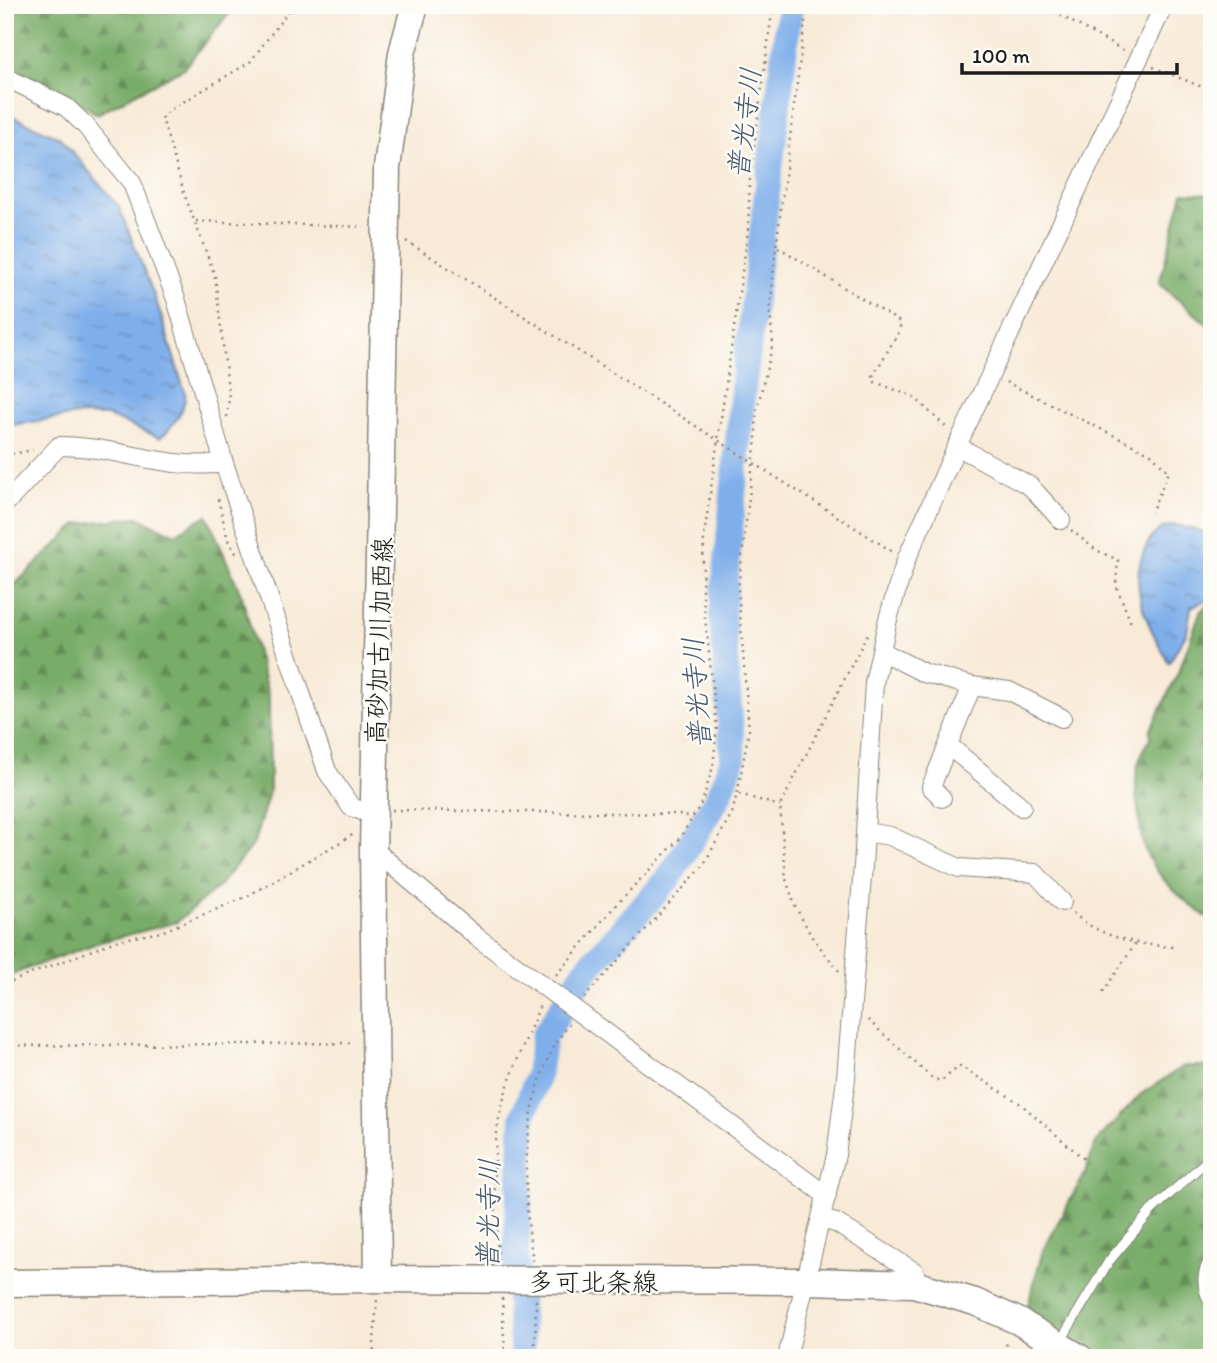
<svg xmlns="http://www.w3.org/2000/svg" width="1217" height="1363" font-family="Itim,'Klee One',sans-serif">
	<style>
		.forest { fill: url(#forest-firs); stroke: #4a6442; stroke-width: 2 }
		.water { fill: url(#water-ripples); stroke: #4e6683; stroke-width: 2 }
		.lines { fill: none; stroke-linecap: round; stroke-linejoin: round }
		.river { stroke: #7fafea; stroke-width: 26 }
		.lane-casing { stroke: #8a837a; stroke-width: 11 }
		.street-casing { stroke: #8a837a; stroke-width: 20 }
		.primary-casing { stroke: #8a837a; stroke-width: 29 }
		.path { stroke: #8a837a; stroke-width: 2.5; stroke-dasharray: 2 5; stroke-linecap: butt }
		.lane { stroke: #fff; stroke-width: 9 }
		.street { stroke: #fff; stroke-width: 18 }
		.primary { stroke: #fff; stroke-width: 26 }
		.labels { text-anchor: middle; stroke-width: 5; stroke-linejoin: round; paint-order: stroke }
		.street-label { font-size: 26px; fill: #1c1c1c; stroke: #fdfcf7 }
		.water-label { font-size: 28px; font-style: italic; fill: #44576e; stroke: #fdfcf7 }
	</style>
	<defs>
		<pattern id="forest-firs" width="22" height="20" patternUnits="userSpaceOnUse" patternTransform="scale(1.75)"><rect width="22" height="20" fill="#78ac68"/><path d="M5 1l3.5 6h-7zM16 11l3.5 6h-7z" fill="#628b55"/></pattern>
		<pattern id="water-ripples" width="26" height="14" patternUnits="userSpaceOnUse" patternTransform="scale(1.75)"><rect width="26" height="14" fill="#7fafea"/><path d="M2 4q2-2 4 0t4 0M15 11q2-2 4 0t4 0" fill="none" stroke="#678ebd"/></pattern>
	</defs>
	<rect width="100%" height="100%" fill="#fdfcf7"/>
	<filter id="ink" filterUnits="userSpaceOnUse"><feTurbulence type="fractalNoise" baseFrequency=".0143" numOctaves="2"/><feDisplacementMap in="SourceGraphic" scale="14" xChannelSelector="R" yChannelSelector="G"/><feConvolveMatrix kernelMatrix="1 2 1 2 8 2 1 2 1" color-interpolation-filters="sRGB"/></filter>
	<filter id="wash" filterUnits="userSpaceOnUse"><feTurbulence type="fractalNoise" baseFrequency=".00686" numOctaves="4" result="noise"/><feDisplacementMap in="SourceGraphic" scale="28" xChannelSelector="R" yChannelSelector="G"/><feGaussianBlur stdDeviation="1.57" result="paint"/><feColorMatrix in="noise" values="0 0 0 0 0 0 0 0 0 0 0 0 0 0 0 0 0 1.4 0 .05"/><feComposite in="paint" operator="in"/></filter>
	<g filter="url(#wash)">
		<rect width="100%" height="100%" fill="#f8ead7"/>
		<!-- forest -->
		<path class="forest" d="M5,5H236L184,68L97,114L53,85L5,69Z
			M1183,192L1212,194V328L1159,284Z
			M207,515L242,596L269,698L270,789L254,843L219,886L177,922L97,943L5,977V594L78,524L137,517L175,534Z
			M1212,601V921C1186,903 1150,873 1142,841C1140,831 1140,819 1138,809C1134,781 1134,761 1151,738L1150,731L1179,671L1200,612Z
			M1184,1066H1212V1358H1092L1025,1316L1043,1250L1085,1173L1096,1142L1141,1094Z"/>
		<!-- water -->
		<path class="water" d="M5,113L61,138L119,207L156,300L185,393C187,408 171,429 160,438L108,416L77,415L5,426Z
			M1176,525L1212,534V597L1191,607L1187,632L1169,663C1149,627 1125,586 1147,545C1154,532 1160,527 1176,525Z"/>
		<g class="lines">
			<!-- river -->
			<path class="river" d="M523,1358L516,1253L523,1117L538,1075L544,1036L585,971L669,878L718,797L733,759L722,615L742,398L790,5"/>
		</g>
	</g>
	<g filter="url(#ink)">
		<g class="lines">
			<defs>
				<path id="lane" d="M1212,1256C1200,1271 1200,1290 1212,1306
					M1060,1342L1109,1261L1152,1210L1212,1156"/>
				<path id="street" d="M5,77L66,107L85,125L132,183L176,299L224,463L327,771L351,807L374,815
					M957,446L1030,486L1061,520
					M5,504L59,446C116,446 168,471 224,463
					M881,651L924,673L972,686L1009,691L1062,718
					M948,745L1022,807
					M942,798L931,787L972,686
					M865,832L890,836L959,868L1035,873L1062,902
					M373,849L477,937L827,1196
					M821,1219L836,1223L915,1272L914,1284
					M787,1358L836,1155L846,1078L863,866L874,683L888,619L906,560L957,446L1164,5"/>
				<path id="primary" d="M378,1279L373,849L387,168L402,53L415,5
					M5,1283L378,1279L806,1281L914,1284L975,1302L1018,1321L1080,1358"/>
			</defs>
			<!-- lane casing -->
			<use href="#lane" class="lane-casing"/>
			<!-- street casing -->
			<use href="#street" class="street-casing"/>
			<!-- primary casing -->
			<use href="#primary" class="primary-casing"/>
			<!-- path -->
			<path class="path" d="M1042,5L1126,52
				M1153,67L1212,91
				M196,221L364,227
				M406,241L893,552
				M778,247L900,322V330L873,376L875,382L914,397L947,428
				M1006,382L1151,454L1169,472L1151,512
				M227,417L229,398L215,276L185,196L162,118L168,111L250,62L293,5
				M5,455L33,450
				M218,499L228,540L237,555
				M1071,530L1096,550L1118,560L1116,585L1131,623
				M739,794L780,806
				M392,810L676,814L693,818
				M1073,913C1100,938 1142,946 1177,947
				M839,971L812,937L795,906L786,879L780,806L868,633
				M556,975L614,907L680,838L702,802L713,767L717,727L702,590L704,536L748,231L750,177L773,5
				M5,984L118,940L161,932L246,897L354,834
				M1103,992L1136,943
				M584,998L703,866L732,813L738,790L749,730L738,589L756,439V413L773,343L770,313L775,255L807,5
				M868,1020L932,1078L941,1081L960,1066L1021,1104L1084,1159
				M5,1046L355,1043
				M498,1260C496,1210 490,1158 501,1109C510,1072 528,1037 541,1002
				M533,1261C521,1187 520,1087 569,1024
				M502,1298L505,1358
				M373,1358L377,1298
				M535,1358L536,1299
				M1000,1358L1009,1339"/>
			<!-- lane -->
			<use href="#lane" class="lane"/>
			<!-- street -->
			<use href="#street" class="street"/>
			<!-- primary -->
			<use href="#primary" class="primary"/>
		</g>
	</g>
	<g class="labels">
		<!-- street labels -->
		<g class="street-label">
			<text transform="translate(379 641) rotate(-88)" y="9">高砂加古川加西線</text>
			<text x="593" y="1291">多可北条線</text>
		</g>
		<!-- water labels -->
		<g class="water-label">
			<text transform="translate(744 123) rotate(-83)" y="10">普光寺川</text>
			<text transform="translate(696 693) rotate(-94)" y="10">普光寺川</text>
			<text transform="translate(488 1214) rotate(-89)" y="10">普光寺川</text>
		</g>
	</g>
	<!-- margin -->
	<rect width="1217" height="1363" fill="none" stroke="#fdfcf7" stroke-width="28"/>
	<!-- scale -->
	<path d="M962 63v10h215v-10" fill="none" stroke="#1c1c1c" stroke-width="3.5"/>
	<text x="972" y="63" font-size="21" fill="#1c1c1c" stroke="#fdfcf7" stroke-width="5" paint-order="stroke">100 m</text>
</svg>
